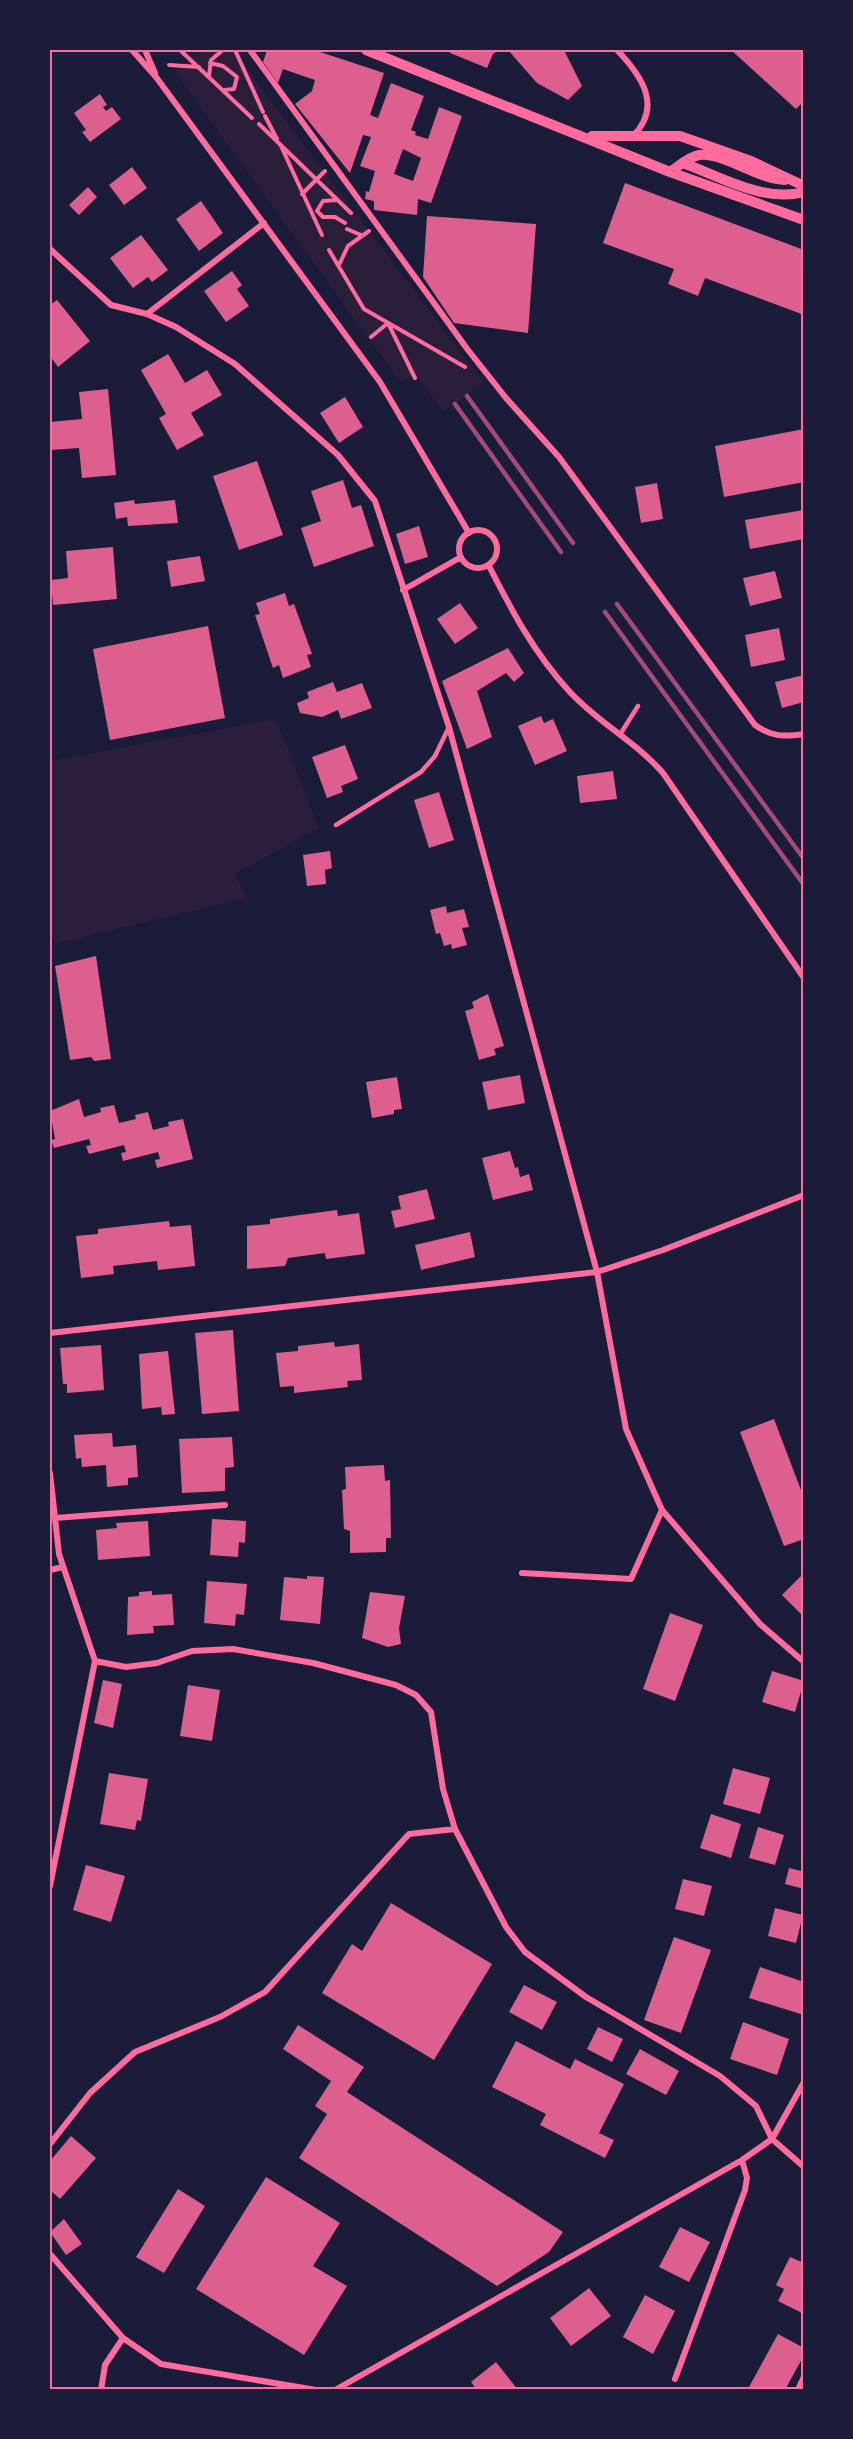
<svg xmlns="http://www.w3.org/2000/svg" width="853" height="2439" font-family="Arial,sans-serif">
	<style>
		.green { fill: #2a1e3b }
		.building { fill: #dd5f8e; fill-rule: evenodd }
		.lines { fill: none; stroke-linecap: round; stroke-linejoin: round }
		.path { stroke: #ff6b9d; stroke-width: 4 }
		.service { stroke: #ff6b9d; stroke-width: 4.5 }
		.minor { stroke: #ff6b9d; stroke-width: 6 }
		.tertiary { stroke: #ff6b9d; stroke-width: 10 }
		.rail { stroke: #a44b75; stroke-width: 4.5 }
		.neatline { fill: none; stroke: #ff6b9d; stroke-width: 2 }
	</style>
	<rect width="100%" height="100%" fill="#1b1b3a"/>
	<!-- green -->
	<path class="green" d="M200,50H233L483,382L479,387L443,412L416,374L400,382L174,71Z
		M276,719L319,828L235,874L247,898L55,944L50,934V761Z"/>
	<!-- building -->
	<path class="building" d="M267,50H314L384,73L370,115L378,118L391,83L424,96L411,130L416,132L415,135L428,139L439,107L462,116L431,203L418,199L417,215L374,210V201L365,199L366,191L369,192L375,171L360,166L371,137L363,135L350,173L295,104L312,91L315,80L283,69L278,83L263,62ZM403,149L421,158L413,181L394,174Z
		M452,50H499L493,54L487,68L450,53Z
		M508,50H564L582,86L568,100L537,83Z
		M731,50H804V101L796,109Z
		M100,94L107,105L103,107L106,111L112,107L121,119L90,142L82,132L86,130L74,113Z
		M132,167L147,188L124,205L109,185Z
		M625,183L804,250V315L705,278L698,296L668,284L674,269L603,243Z
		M88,187L97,197L79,215L69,205Z
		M201,201L223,233L199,251L176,219Z
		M427,216L536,224L528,333L454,323L423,277Z
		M141,235L168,270L152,282L148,277L133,288L110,258Z
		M232,271L242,285L237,289L249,306L226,322L204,291Z
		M57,300L90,341L58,367L50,356V305Z
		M168,354L185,383L207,370L222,395L191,413L204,435L177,450L159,418L166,414L141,370Z
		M108,389L116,475L82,478L79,448L50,450V422L82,419L79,392Z
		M345,397L363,427L339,443L320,413Z
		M804,429V482L724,497L715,446Z
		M257,461L283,535L239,550L213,476Z
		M343,480L352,508L361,505L374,546L314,567L301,528L321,521L311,491Z
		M657,483L663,519L641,523L635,487Z
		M134,500L135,504L175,500L178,523L128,526L127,517L116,519L114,503Z
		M804,510V539L750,549L745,520Z
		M419,526L428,557L405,564L396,534Z
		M113,547L117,599L53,605L51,580L68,578L66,551Z
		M200,556L205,581L171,587L167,561Z
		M775,571L782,598L750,606L743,578Z
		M285,593L289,606L294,604L312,654L307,655L311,667L283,678L279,665L273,668L255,615L260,614L256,603Z
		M460,603L478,628L455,644L437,619Z
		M208,626L225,718L110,740L93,649Z
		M779,628L785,660L751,667L745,635Z
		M508,648L524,673L514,682L506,673L477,691L492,737L467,749L442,681Z
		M804,675V702L782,708L775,682Z
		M333,682L337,692L362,683L372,708L341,719L338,710L322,717L300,713L297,703L309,698L307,692Z
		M541,716L544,723L553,719L567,751L535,765L518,726Z
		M345,745L358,779L341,786L343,792L327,798L312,757Z
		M613,771L617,799L580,803L577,776Z
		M439,792L454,840L429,848L414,800Z
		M330,851L332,868L325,870L326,884L307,886L303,855Z
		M446,906L447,913L464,909L469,927L462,928L467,945L452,949L451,944L444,946L440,933L436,934L430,910Z
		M96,956L111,1059L94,1061L91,1057L70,1060L55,966Z
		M488,994L504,1046L494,1049L496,1055L479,1060L465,1011L474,1008L472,1002Z
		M520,1075L525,1103L488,1110L482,1082Z
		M397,1077L402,1109L394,1110V1114L372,1118L366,1082Z
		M79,1099L84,1117L101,1112L100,1108L114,1105L119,1123L136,1119L135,1115L148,1112L153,1130L169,1126L168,1122L183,1119L193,1159L157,1168L155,1160L160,1159L158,1152L123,1161L121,1153L126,1152L124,1145L89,1154L86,1146L91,1145L89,1139L54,1148L51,1140L55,1139L50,1111Z
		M510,1151L515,1168L518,1167L520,1177L529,1174L533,1190L493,1200L482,1158Z
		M427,1189L435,1219L395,1228L391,1211L401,1209L398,1196Z
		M337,1210L338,1216L359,1213L365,1254L326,1259L325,1253L288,1258L285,1266L247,1269V1226L270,1224V1219Z
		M169,1221L170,1227L191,1225L195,1266L158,1270L157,1261L113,1266L114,1274L81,1278L76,1236L98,1234V1229Z
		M470,1232L475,1257L421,1270L415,1245Z
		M233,1330L239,1411L202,1414L195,1333Z
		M334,1342L335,1347L359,1344L362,1380L347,1381L348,1387L294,1393V1386L280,1387L276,1353L298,1351V1346Z
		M101,1345L104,1390L67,1393V1384H63L60,1348Z
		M168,1351L175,1414L162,1415L161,1407L142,1409L139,1354Z
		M774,1419L804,1498V1539L784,1546L740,1432Z
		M112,1433L113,1447L136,1445L138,1477L128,1478V1485L107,1487L106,1465L82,1467L81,1458L76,1459L74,1435Z
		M232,1437L234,1467L225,1468V1491L182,1493L179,1439Z
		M384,1465L385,1481L390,1480L391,1538H386V1552L350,1553V1531L344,1529L342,1490L346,1489L345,1467Z
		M212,1519L246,1521L245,1543L239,1542L238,1557L210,1555Z
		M148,1521L150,1556L98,1560L96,1530L117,1528L116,1523Z
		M804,1573V1617L782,1595Z
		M307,1576L324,1577L320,1624L280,1620L284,1577L307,1579Z
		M207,1581L247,1584L244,1615L236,1614L235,1626L204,1623Z
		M152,1591V1595L172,1594L174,1625L153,1626L154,1633L127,1635L128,1597L139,1596V1592Z
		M370,1592L405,1596L399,1628L401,1644L388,1647L362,1638Z
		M670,1613L703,1625L675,1701L643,1689Z
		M772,1671L804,1681L795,1712L762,1702Z
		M103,1680L122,1684L113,1728L94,1723Z
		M188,1685L220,1690L212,1741L180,1736Z
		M733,1768L770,1778L760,1814L723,1804Z
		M109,1773L148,1779L141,1821L137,1820L135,1830L100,1824Z
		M711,1814L741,1824L731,1858L700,1848Z
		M758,1827L784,1835L775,1865L749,1858Z
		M86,1865L125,1876L111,1922L73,1910Z
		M804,1866V1889L785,1884L789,1868L801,1871Z
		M683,1879L712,1886L704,1916L675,1909Z
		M391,1903L492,1964L434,2060L322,1993L352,1944L362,1951Z
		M775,1908L803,1915L796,1943L768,1936Z
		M674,1937L711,1950L681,2033L644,2020Z
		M760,1967L804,1982V2015L749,1998Z
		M524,1985L557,2002L542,2030L509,2012Z
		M743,2022L789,2039L777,2075L730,2059Z
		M298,2025L364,2067L347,2092L563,2232L549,2252L497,2286L299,2158L327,2114L315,2106L331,2081L283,2049Z
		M598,2027L623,2039L612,2062L587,2049Z
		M516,2041L570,2069L575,2059L624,2084L599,2133L614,2140L605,2158L540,2125L546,2114L492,2087Z
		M640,2049L679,2071L666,2095L626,2074Z
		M71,2136L96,2158L60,2199L50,2190V2161Z
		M266,2177L340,2223L313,2266L347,2286L304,2355L196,2289Z
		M178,2189L205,2206L164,2273L136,2257Z
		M64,2219L82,2244L66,2255L50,2232Z
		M680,2227L710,2242L689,2282L659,2267Z
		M790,2257L804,2263V2314L778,2301L784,2289L776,2285Z
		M589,2288L611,2316L571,2346L550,2318Z
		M645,2295L675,2311L653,2354L623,2337Z
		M778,2334L804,2348V2355L785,2390H753L749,2387Z
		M496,2362L518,2390H477L471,2382Z"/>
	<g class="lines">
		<!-- path -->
		<path class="path" d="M180,50L252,118
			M235,50L263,112
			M210,63L223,66L237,77L234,89L224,90
			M169,65L199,67
			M209,76L211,60L223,50
			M265,116L277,139
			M259,124L351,213
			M281,146L322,235
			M302,194L325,171
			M337,200L323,201L317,211L323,217H335L345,223
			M347,229L361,235
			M329,250L364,309L465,367
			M339,265L348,246L369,231
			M371,337L388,323L415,378"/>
		<!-- service -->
		<path class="service" d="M621,733L638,706
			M336,825L421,772L435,756L449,727
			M797,2390L804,2375"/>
		<!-- minor -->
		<path class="minor" d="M132,50L156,77L380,382L469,533
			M145,50L155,73
			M250,50L468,350L506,398L559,457L755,725C772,737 783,737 804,734
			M617,50C641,75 663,106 633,136
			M50,249L111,305L147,314L176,327L235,364L338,455L375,501L449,727L597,1272L626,1429L662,1510L760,1624L804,1662
			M147,314L264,223
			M459 549a19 19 0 1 1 38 0a19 19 0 1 1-38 0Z
			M489,566C512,611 534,653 569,691C597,722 635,741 663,773L804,978
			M403,590L461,557
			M50,1333L597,1272L663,1250L804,1195
			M50,1473L59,1554L95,1661L50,1886
			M55,1518L225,1505
			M50,1570L63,1567
			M522,1573L631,1579L662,1510
			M95,1661L126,1667L157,1663L192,1651L233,1649L313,1663L396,1685L416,1695L431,1712L443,1789L455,1829L506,1927L525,1952L586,1997L720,2076L756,2106L772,2139L804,2167
			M50,2144L90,2093L135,2052L220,2017L265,1992L409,1834L455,1829
			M50,2254L123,2338L161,2364L316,2390
			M675,2379L745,2190L747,2178L742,2160
			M101,2390L105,2365L123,2338
			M335,2390L742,2160L772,2139L804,2082"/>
		<!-- tertiary -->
		<path class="tertiary" d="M366,50L670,172L804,220
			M592,136H680L751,161L804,186
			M683,163C719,176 764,203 804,192
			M670,172C679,166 688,157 699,155C721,151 759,180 785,180"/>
		<!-- rail -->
		<path class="rail" d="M467,396L573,543
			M455,404L561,552
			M617,604L804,859
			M605,612L804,885"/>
	</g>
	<!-- border -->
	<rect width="853" height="2439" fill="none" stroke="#1b1b3a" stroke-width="102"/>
	<rect x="51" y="51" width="751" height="2337" class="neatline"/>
</svg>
